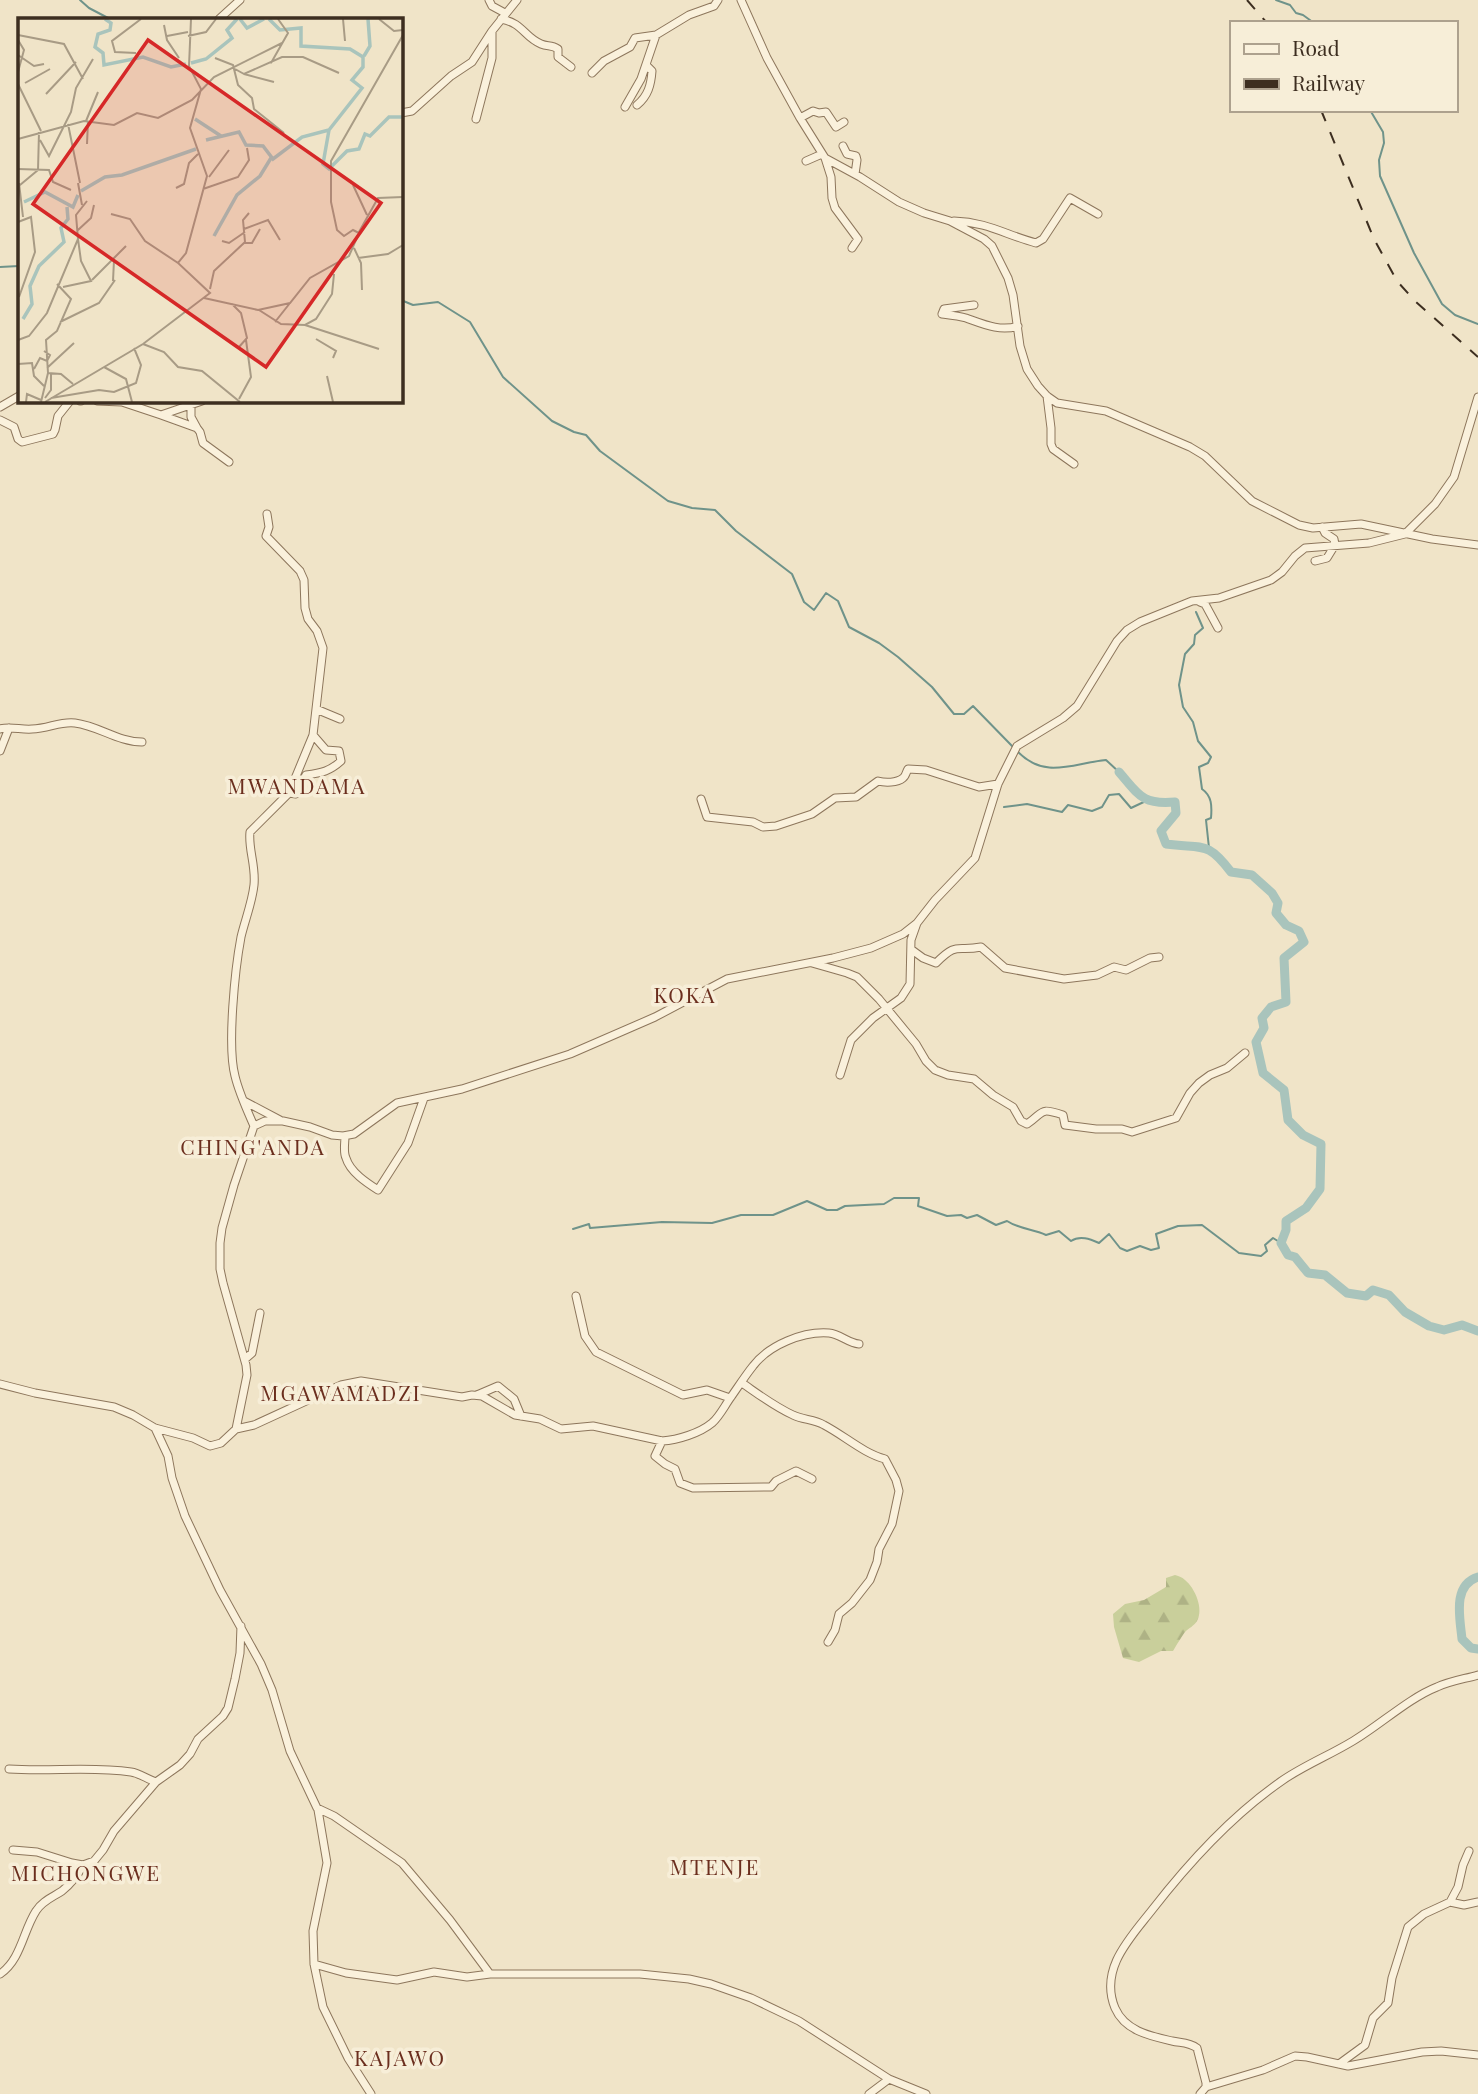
<svg xmlns="http://www.w3.org/2000/svg" width="1478" height="2094" font-family="'Playfair Display',serif">
	<style>
		.forest { fill: url(#forest-firs) }
		.lines { fill: none; stroke-linecap: round; stroke-linejoin: round }
		.stream { stroke: #6f938a; stroke-width: 2 }
		.river { stroke: #a9c4bc; stroke-width: 9 }
		.minor-casing { stroke: #8d765c; stroke-width: 9 }
		.minor { stroke: #faf1dc; stroke-width: 7 }
		.rail { stroke: #3d2e20; stroke-width: 2; stroke-dasharray: 12 12; stroke-linecap: butt }
		.labels { text-anchor: middle; stroke-width: 7; stroke-linejoin: round; paint-order: stroke }
		.quarter-label { font-size: 21px; letter-spacing: 2px; fill: #6b2e1e; stroke: #f7eed8 }
		.inset-river { fill: none; stroke: #a9c4bc; stroke-width: 3.5 }
		.inset-road { fill: none; stroke: #a89b85; stroke-width: 2 }
		.view { fill: #d62828; fill-opacity: 0.15; stroke: #d62828; stroke-width: 3.5 }
		.inset-edge { fill: none; stroke: #3d2e20; stroke-width: 3.5 }
	</style>
	<defs>
		<pattern id="forest-firs" width="22" height="20" patternUnits="userSpaceOnUse" patternTransform="scale(1.75)"><rect width="22" height="20" fill="#c9cf9b"/><path d="M5 1l3.5 6h-7zM16 11l3.5 6h-7z" fill="#aeb285"/></pattern>
	</defs>
	<rect width="100%" height="100%" fill="#f0e4c8"/>
	<!-- forest -->
	<path class="forest" d="M1175,1575C1178,1576 1182,1577 1185,1580C1195,1588 1204,1609 1197,1621C1194,1626 1189,1628 1185,1632C1182,1636 1176,1646 1173,1651H1161L1139,1662L1123,1658L1114,1627L1113,1614L1125,1604L1144,1600L1166,1587V1578Z"/>
	<g class="lines">
		<!-- stream -->
		<path class="stream" d="M80,0L89,8L110,19
			M1276,0L1290,5L1296,13L1303,15L1314,23
			M1370,110L1383,132L1384,143L1379,160L1380,176L1414,253L1442,304L1455,315L1478,324
			M0,267L19,266
			M401,300L413,305L438,302L470,322L503,377L552,421L574,432L586,435L600,451L668,501L692,508L715,510L736,531L792,574L804,602L814,610L826,593L838,601L849,627L879,643L898,657L932,687L954,714H964L973,706L1014,748
			M1196,612L1203,628L1195,635L1194,644L1185,654L1179,685L1183,707L1193,722L1198,741L1211,757L1208,763L1199,767L1202,789C1212,796 1212,806 1211,818L1206,820L1209,848
			M1018,752C1046,780 1073,763 1106,760L1119,772
			M1004,807L1027,804L1062,812L1068,805L1092,811L1102,807L1109,795L1119,794L1131,808L1148,800
			M573,1229L589,1224L590,1228L662,1222L712,1223L741,1215H773L807,1201L827,1210H837L845,1206L884,1204L894,1198H919L918,1206L947,1216L961,1215L967,1218L977,1215L996,1225L1007,1221C1019,1229 1033,1229 1046,1235L1059,1231L1071,1241C1080,1235 1090,1239 1099,1243L1109,1234L1120,1248L1127,1251L1140,1246L1151,1250L1159,1248L1156,1234L1178,1226L1202,1225L1239,1253L1261,1256L1267,1251L1265,1245L1273,1238L1281,1243"/>
		<!-- river -->
		<path class="river" d="M1119,772C1139,795 1142,805 1175,802L1176,813L1161,831L1166,844C1203,849 1207,840 1231,872L1252,875L1272,893L1278,903L1276,913L1286,925L1299,931L1304,942L1284,958L1286,1002L1271,1007L1262,1018L1264,1028L1256,1042L1263,1073L1284,1090L1288,1120L1303,1135L1321,1144L1320,1189L1306,1208L1286,1221V1230L1281,1243L1288,1255L1295,1257L1308,1273L1325,1275L1347,1293L1366,1296L1373,1290L1389,1295L1405,1312L1429,1326L1444,1330L1462,1325L1478,1331
			M1478,1577C1452,1585 1460,1618 1462,1639L1471,1648L1478,1649"/>
		<defs>
			<path id="minor" d="M489,0L492,6L505,13
				M741,0L767,58L800,118L825,158L860,177L899,202L924,213L950,221L984,239L992,246L1008,278L1013,295L1020,346L1027,369L1038,386L1047,396L1057,403L1106,411L1190,447L1205,456L1252,501L1299,525L1313,528L1361,524L1432,539L1478,545
				M219,19L240,0
				M501,19C523,23 524,37 541,44C548,47 551,44 558,49V57L571,67
				M592,73L604,61L630,47L635,38L656,35L689,15L714,6L718,0
				M637,105C648,96 651,85 652,71L646,65
				M625,107L641,79L656,35
				M401,113L412,111L451,76L472,62L492,31L517,0
				M800,118L813,111L819,113L826,112L836,127L844,122
				M476,119L492,58V32
				M843,146L847,154L856,156L857,160L855,174
				M825,158L831,177L832,198L835,208L858,239L852,248
				M806,161L822,154
				M954,221C987,222 1006,235 1036,243L1043,239L1070,198L1098,214
				M942,314C950,315 959,316 966,318C983,324 1000,332 1018,326
				M942,314L944,309L974,305
				M1047,396L1051,428V444L1053,449L1074,464
				M80,401H81
				M97,401L122,402L161,415L202,401
				M191,405V417L197,428
				M0,407L19,396
				M161,415L197,428L200,432L203,443L229,462
				M0,420L14,427L18,439L22,442L53,434L55,430L58,416L70,401
				M1315,561L1327,558L1335,545L1334,539L1325,533L1322,527
				M1200,602L1205,604L1218,628
				M316,709L340,719
				M0,729C9,726 22,730 32,729C48,729 60,721 75,723C99,726 118,742 142,742
				M0,751L9,728
				M289,793L296,794L306,775C322,773 330,771 341,761L339,751L326,750L313,735
				M701,799L707,817L753,822L763,827L776,826L812,814L835,798L856,797L878,781C885,783 897,783 903,778C906,776 906,772 908,769L926,770L979,787L998,784
				M912,950L923,958L936,963C958,941 956,952 981,947L1005,968L1064,979L1097,975L1114,967L1126,970L1150,958L1159,957
				M812,963L847,973L857,977L879,999L916,1044L926,1061L935,1070L948,1075L974,1079L993,1095L1013,1107L1021,1121L1027,1124C1045,1112 1038,1107 1063,1115L1065,1125L1096,1129H1122L1132,1132L1176,1118L1190,1093L1199,1083L1210,1075L1227,1068L1245,1053
				M840,1075L851,1040L873,1018L901,998L910,984L911,940L917,923
				M244,1101L280,1120
				M254,1126C247,1110 239,1093 235,1076C227,1046 235,969 241,937C245,920 252,903 254,885C256,865 248,849 250,832L289,793L313,735L323,648L317,631L308,619L305,608L304,580L300,571L266,536L269,527L267,514
				M345,1136C345,1143 343,1152 346,1158C350,1172 367,1183 378,1190L408,1143L424,1098
				M576,1296L585,1336L596,1352L683,1395L707,1390L730,1398
				M245,1359L252,1353L260,1313
				M742,1383C758,1394 775,1407 793,1415C803,1420 814,1419 824,1425C845,1436 863,1453 885,1459L896,1480L899,1491L892,1524L879,1549L877,1562L870,1580L852,1603L839,1614L835,1630L828,1642
				M0,1384L35,1393L114,1407L133,1415L155,1428L193,1438L210,1446L221,1443L236,1429L247,1375L246,1365L223,1283L220,1269V1243L222,1228L234,1185L254,1126L265,1121H283L310,1127L332,1135L343,1136L354,1134L397,1103L462,1089L570,1054L655,1017L727,979L833,958L871,948L903,934L917,923L935,900L975,858L998,784L1017,746L1063,718L1077,706L1117,641L1127,630L1140,622L1192,601L1219,598L1271,580L1282,572L1295,556L1305,548L1369,543L1405,534L1435,504L1454,477L1478,397
				M477,1395L498,1386L514,1399L521,1416
				M155,1428L168,1456L172,1478L185,1516L220,1590L261,1664L272,1690L290,1751L317,1808L334,1816L402,1863L450,1920L490,1974H640L689,1979L711,1984L751,1998L799,2021L889,2079L926,2094
				M236,1429L254,1425L341,1385L361,1381L462,1397L472,1395L482,1396L515,1415L540,1419L561,1429L593,1426L662,1441C678,1440 700,1433 712,1423C720,1416 725,1405 731,1397C738,1387 745,1376 753,1366C769,1345 803,1331 829,1333C840,1334 848,1343 859,1344
				M662,1441L655,1456L665,1464L675,1469L680,1483L693,1488L771,1487L776,1481L796,1471L812,1479
				M9,1769C49,1772 90,1766 131,1772C139,1773 147,1779 156,1782
				M318,1810L327,1863L313,1931L314,1964L323,2007L348,2058L371,2094
				M13,1850L37,1852L72,1863L83,1865L94,1861L103,1850L114,1831L156,1782L180,1765L190,1754L198,1739L223,1716L228,1708L235,1679L240,1653L241,1626
				M1450,1902L1464,1905L1478,1902
				M314,1964L346,1973L397,1980L434,1972L467,1977L490,1974
				M0,1974C21,1960 23,1931 36,1911C42,1901 53,1897 62,1891C72,1883 78,1875 83,1865
				M1339,2064L1365,2045L1373,2018L1388,2003L1392,1978L1408,1927L1424,1914L1450,1902L1458,1887L1463,1865L1469,1851
				M1206,2087L1263,2070L1295,2056L1307,2057L1348,2066L1422,2052L1441,2051L1478,2055
				M869,2094L889,2079
				M1200,2094L1206,2087V2083L1197,2048C1189,2042 1181,2043 1172,2041C1150,2036 1125,2031 1115,2008C1099,1969 1130,1938 1152,1910C1190,1861 1232,1815 1283,1780C1305,1765 1330,1755 1353,1741C1380,1725 1409,1698 1437,1687C1450,1681 1464,1679 1478,1675"/>
		</defs>
		<!-- minor casing -->
		<use href="#minor" class="minor-casing"/>
		<!-- minor -->
		<use href="#minor" class="minor"/>
		<!-- rail -->
		<path class="rail" d="M1247,0L1267,23
			M1321,110L1374,239L1397,281L1415,301L1478,357"/>
	</g>
	<g class="labels">
		<!-- quarter labels -->
		<g class="quarter-label">
			<text x="297" y="794">MWANDAMA</text>
			<text x="685" y="1003">KOKA</text>
			<text x="253" y="1155">CHING'ANDA</text>
			<text x="341" y="1401">MGAWAMADZI</text>
			<text x="715" y="1875">MTENJE</text>
			<text x="86" y="1881">MICHONGWE</text>
			<text x="400" y="2066">KAJAWO</text>
		</g>
	</g>
	<!-- overview -->
	<g transform="translate(18 18)">
		<rect width="385" height="385" fill="#f0e4c8"/>
		<path class="inset-river" d="M87,1L93,5L92,12L80,16L77,29L85,35L86,47L125,39L153,49L168,46M222,1L229,10L246,1M251,1L262,12L283,10V28L332,31L345,39V49L334,62L344,70L311,112M346,38L352,28L350,1M173,45L188,41L214,20L209,12L219,1M177,101L203,118M188,122L221,114L228,127L245,128L255,141L284,119L311,112L305,146L311,151L329,133L341,131L347,116L352,118L371,99H385M63,173L87,159L104,157L178,131M6,184L27,174L55,189L60,177M196,218L219,177L242,158L253,140M5,301L14,286L12,268L21,248L46,224L43,210L50,201L49,189"/>
		<path class="inset-road" d="M325,1L327,23M361,1L376,13L385,12M146,7L149,22L161,40M0,17L46,26L65,61M149,18L170,14M170,18L188,14L198,1M0,22L6,32L0,54M118,35L97,34L94,23L123,1M0,37L16,48L26,46M197,40L215,47L220,67L234,80L236,91L266,115M253,45L270,15L260,1M217,51L226,56L264,39H285L321,55M226,56L256,64M7,65L32,51M0,66L23,113M28,76L58,44M68,103L80,74M50,106L62,165M0,121L66,103L96,107L119,95L140,100L174,82L196,59L264,25M22,122L31,138L53,94L58,70L75,41M69,126L70,103M0,151L31,152L35,164L53,172M191,159L211,132M1,165L5,199M60,165L64,187M2,167L20,152L21,114M335,167L349,197M158,170L166,166L171,145L180,136M185,171L220,159L231,142L229,130M93,196L112,201L127,223L160,245M0,204L13,199L17,234L1,279M226,211L250,202L262,222M60,212L73,200L76,187M341,214L360,180L385,179M204,223L211,225L227,214M226,225H234L242,211M336,230L343,245L344,272M340,240L370,236L385,227M74,262L108,228M95,263L96,242M45,269L73,263L63,243L60,221M192,271L196,253L227,224L225,202L231,195M186,280L240,292L272,285L292,260L331,238L341,215L335,212L326,218L319,212L313,184V143L385,17M214,286L223,295L229,320L221,329M241,292L263,306L287,307L298,301L314,276L316,256M42,304L81,285L97,262M257,304L272,285M287,307L361,331M298,321L318,333L315,340M0,322L11,318L29,295L60,221L58,197L69,183M125,326L146,334L160,349L184,353L222,384M0,346L14,345L16,358L26,368M86,349L108,361L114,384M29,350L56,325M16,351L22,340L29,343L32,337L26,333M30,355L43,356L55,366M309,358L315,384M27,380L33,372V356M33,380L81,372L96,374L118,365L123,347L116,330M221,381L233,359L228,322M8,384L9,376L23,382M23,384L30,355L28,322L39,313L53,281L39,266M27,384L125,326L192,275L160,245L168,235L189,158L172,110L183,71L171,48L173,1"/>
		<path class="view" d="M130,22L363,185L248,349L15,186Z"/>
		<rect width="385" height="385" class="inset-edge"/>
	</g>
	<!-- legend -->
	<rect x="1230" y="21" width="228" height="91" fill="#f7eed8" stroke="#ada18e" stroke-width="2"/>
	<rect x="1244" y="44" width="35" height="10" fill="#faf1dc" stroke="#ada18e" stroke-width="2"/>
	<text x="1292" y="56" font-size="21" fill="#3d2e20">Road</text>
	<rect x="1244" y="79" width="35" height="10" fill="#3d2e20" stroke="#ada18e" stroke-width="2"/>
	<text x="1292" y="91" font-size="21" fill="#3d2e20">Railway</text>
</svg>
